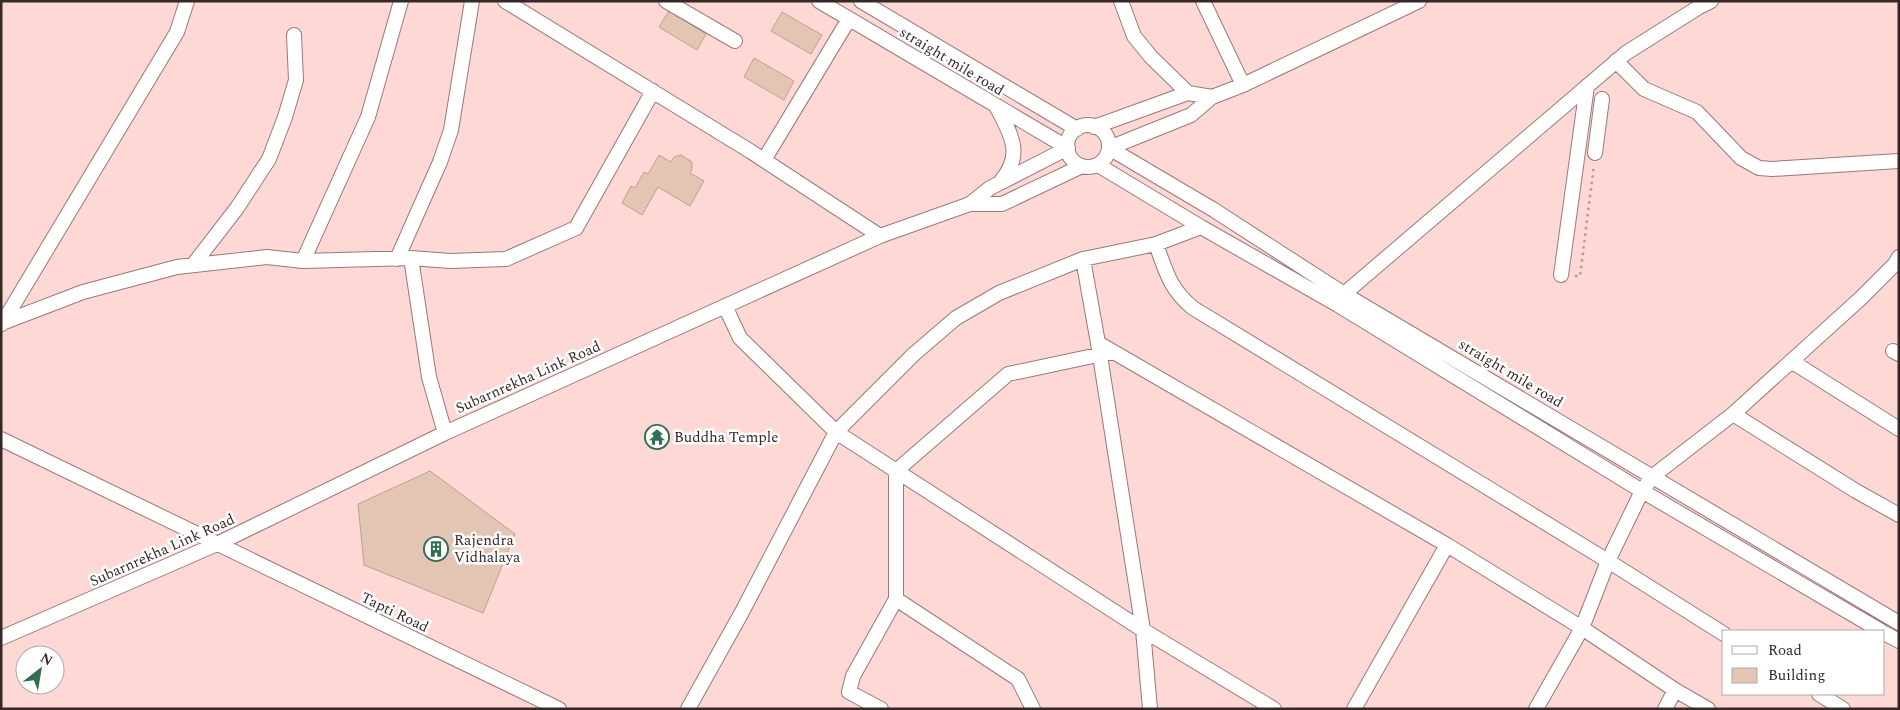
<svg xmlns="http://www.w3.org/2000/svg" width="1900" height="710" font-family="Spectral,serif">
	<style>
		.building { fill: #e3c5b4; stroke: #bea190 }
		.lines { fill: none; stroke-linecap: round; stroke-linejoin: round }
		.minor-casing { stroke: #9a7977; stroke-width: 16 }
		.path { stroke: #b69997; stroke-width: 2.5; stroke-dasharray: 2.5 4; stroke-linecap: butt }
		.minor { stroke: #fff; stroke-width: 14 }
		.labels { text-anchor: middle; stroke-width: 5; stroke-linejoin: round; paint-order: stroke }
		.street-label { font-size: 15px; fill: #362827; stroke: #fff }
		.poi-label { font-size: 15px; fill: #362827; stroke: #fff; text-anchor: start }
	</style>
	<rect width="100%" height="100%" fill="#fdd8d5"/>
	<!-- building -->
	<path class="building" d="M669,11L706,34L697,50L659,27Z
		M782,12L822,35L811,54L771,31Z
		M754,58L794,81L784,100L744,77Z
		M659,155L671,162L674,157L681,155L692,162V169L690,173L704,181L690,206L658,187L642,215L622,203L631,186L635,188L644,172L648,174Z
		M430,471L515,534L483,613L364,565L358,504Z"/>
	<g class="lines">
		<defs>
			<path id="minor" d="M505,1L750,151L880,236
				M666,1L735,41
				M819,1L1068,148
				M861,1L1077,129
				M1121,1L1134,36L1151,57L1188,93
				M1203,1L1243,85
				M1616,61L1644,89L1697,112L1741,158L1759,168L1772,169L1899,161
				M996,106C1011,134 1024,154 1001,181
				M1067 146a21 21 0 1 1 42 0a21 21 0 1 1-42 0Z
				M1094,127L1188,93L1212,97L1243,85L1419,1
				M1109,148L1214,210L1344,294L1899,623
				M1109,148L1191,115L1212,97
				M1595,153L1602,99
				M764,160L849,19
				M1098,165L1201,227L1338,305L1642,491L1881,631
				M970,204H1002L1082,166
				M1156,244C1166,272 1170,289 1193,308L1608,561L1724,634
				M411,258L429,377L445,433
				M397,259L440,162L451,130L472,1
				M1083,259L1098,343L1143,630L1150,709
				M303,261L368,117L401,1
				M193,265L237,208L269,159L285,117L296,80L294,35
				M1561,275L1587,86
				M1344,294L1626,53L1699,7L1711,1
				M725,306L740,338L836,432L1143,630L1274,709
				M2,323L83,292L177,267L267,257L303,261L411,258L450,261L506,259L576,228L653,91
				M2,324L177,32L187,1
				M1098,343L1447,545L1582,628L1675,690L1708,709
				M1893,351L1899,354
				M1791,361L1899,429
				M1733,414L1856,491L1899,515
				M1,439L559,709
				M896,599L1018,679L1033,709
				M1884,633L1899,641
				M1,638L217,544L445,433L880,236L970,204L990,188L1068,148
				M1819,694L1843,709
				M688,709L742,612L836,432L914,354L956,318L999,293L1083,259L1156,244L1201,227
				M881,709L849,692L853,676L896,599V471L1008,374L1112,352
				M1354,709L1447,545
				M1536,709L1582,628L1608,561L1642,491L1653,476L1733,414L1861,298L1895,264L1899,257
				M1665,709L1675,690"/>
		</defs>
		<!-- minor casing -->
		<use href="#minor" class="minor-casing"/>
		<!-- path -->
		<path class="path" d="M1575,276H1580L1594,165"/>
		<!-- minor -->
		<use href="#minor" class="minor"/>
	</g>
	<!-- icons -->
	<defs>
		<symbol id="temple-ring" viewBox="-11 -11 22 22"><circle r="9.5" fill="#fff" stroke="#356c52" stroke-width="1.5"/><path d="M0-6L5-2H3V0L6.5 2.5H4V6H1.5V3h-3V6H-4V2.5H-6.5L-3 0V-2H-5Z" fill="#356c52"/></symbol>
		<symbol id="building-ring" viewBox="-11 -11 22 22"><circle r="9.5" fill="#fff" stroke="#356c52" stroke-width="1.5"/><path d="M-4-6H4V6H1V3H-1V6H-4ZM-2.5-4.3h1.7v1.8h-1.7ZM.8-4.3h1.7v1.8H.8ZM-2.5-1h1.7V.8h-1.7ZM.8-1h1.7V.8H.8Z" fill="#356c52"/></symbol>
	</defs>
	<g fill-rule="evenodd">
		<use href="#temple-ring" x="643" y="423" width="28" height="28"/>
		<use href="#building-ring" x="422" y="535" width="28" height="28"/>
	</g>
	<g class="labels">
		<!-- street labels -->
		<g class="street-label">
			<text transform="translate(952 61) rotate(31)" y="5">straight mile road</text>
			<text transform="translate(1511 373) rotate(31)" y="5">straight mile road</text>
			<text transform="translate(528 377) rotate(-24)" y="5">Subarnrekha Link Road</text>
			<text transform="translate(162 550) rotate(-24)" y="5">Subarnrekha Link Road</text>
			<text transform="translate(395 612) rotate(26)" y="5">Tapti Road</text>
		</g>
		<!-- poi labels -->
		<g class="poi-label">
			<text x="674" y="442">Buddha Temple</text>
			<text x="454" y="545">Rajendra<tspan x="454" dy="17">Vidhalaya</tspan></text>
		</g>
	</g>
	<!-- border -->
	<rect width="1900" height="710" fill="none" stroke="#362827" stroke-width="5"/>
	<!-- legend -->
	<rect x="1722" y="630" width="162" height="65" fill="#ffffff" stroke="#afa9a9"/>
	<rect x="1732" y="646" width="25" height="8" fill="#ffffff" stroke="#afa9a9"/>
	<text x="1768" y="655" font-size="15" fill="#362827">Road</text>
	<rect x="1732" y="668" width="25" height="15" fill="#e3c5b4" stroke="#afa9a9"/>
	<text x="1768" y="680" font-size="15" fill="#362827">Building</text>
	<!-- north arrow -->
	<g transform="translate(40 670) rotate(31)"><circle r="24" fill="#ffffff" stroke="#afa9a9"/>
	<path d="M0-4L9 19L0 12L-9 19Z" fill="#356c52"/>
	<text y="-8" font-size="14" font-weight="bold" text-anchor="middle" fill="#362827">N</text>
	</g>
</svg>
